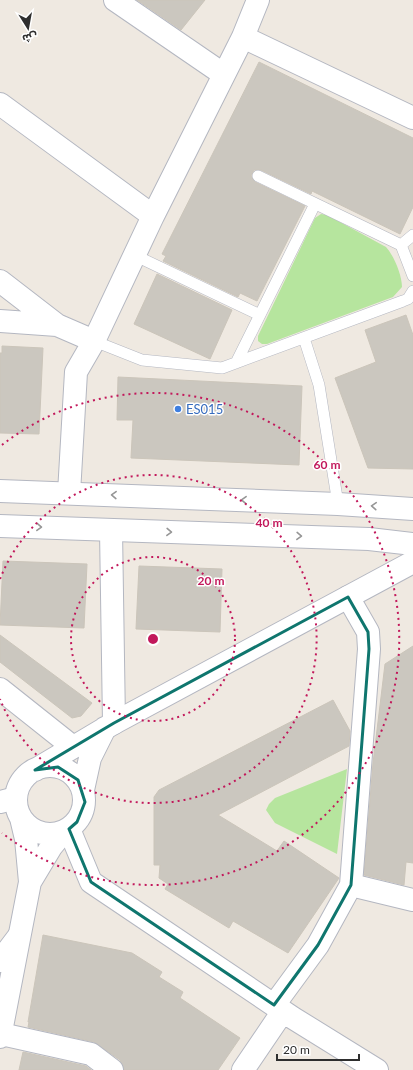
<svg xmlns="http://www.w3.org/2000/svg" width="413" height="1070" font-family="Lato,'Noto Sans Arabic',sans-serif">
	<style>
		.green { fill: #b6e59e }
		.building { fill: #cbc7bf; stroke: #cbc5ba }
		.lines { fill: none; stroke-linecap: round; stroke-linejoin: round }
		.service-casing { stroke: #b4b7c1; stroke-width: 12 }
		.minor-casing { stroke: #b4b7c1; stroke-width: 24 }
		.tertiary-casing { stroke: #b4b7c1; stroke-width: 24 }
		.service { stroke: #fff; stroke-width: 11 }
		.minor { stroke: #fff; stroke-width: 22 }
		.tertiary { stroke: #fff; stroke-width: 22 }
		.oneway { stroke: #969696 }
		.marked { fill: none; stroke: #0f766e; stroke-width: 3; stroke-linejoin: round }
		.ring { fill: none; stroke: #c2185b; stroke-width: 2; stroke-dasharray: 2 4 }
		.shop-dot { fill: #3f7fe0; stroke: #fff; stroke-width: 1.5 }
		.labels { text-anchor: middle; stroke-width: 3; stroke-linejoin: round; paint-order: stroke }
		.shop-label { font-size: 13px; fill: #366cbe; stroke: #fff; text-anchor: start }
		.centre { fill: #c2185b; stroke: #fff; stroke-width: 2 }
		.ring-label { font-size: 12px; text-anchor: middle; font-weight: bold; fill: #c2185b; stroke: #fff; stroke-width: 3; stroke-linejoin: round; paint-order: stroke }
	</style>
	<rect width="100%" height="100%" fill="#efe9e1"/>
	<!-- green -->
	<path class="green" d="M321,214L327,215L386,247C394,256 402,275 402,287L393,297L267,344H262L258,341V336L315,218Z
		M347,769L337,854L275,823L266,810L269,804L275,798Z"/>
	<!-- building -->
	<path class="building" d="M137,0H205L181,30Z
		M259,62L413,138V207L400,234L312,191L311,194L261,170H254L251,176L255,182L305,206L257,301L240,293L238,297L163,261L166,256L162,254Z
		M157,274L232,310L210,359L134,324Z
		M406,315L413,335V469L368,468L335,378L376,362L365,330Z
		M2,346L43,348L39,434L0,433V353H2Z
		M118,377L302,386L299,465L131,458L133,420H117Z
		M3,561L87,564L84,628L0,625Z
		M139,566L222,569L220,632L136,629Z
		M0,635L92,703L81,716L72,718L0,662Z
		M413,646V863L406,862L404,885L364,875L373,763L385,664Z
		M333,700L350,731L349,746L218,815L277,851L284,841L339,878L288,953L233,921L229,928L165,889L168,884L159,878L160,865H154V797L159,790Z
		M43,935L132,953L162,972L159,977L183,992L180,998L240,1038L218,1070H124L120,1060L94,1042L28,1027L29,1022H28Z
		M23,1052L86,1066L91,1070H19Z"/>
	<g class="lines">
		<defs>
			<path id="service" d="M258,176L401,245L413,276
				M401,245L413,235
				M134,255L260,315
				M304,338L319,385L338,504
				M94,341L142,360L222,368L403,301L408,299L413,291
				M236,363L315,204"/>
			<path id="minor" d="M115,0L223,74
				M243,37L413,118
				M0,104L153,216
				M0,281L57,325
				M0,321L57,325L94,341
				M69,493L76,372L94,341L153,216L243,37L258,0
				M111,530L114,723
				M0,689L73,747
				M0,802L16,798
				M69,829L91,882L293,1018L377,1070
				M351,885L413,900
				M0,961L19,936
				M274,1005L318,945L351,885L369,649L368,632L348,597
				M1,1034L91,1054L112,1070
				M243,1070L283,1011"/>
			<path id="tertiary" d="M0,491L338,504L413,509
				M0,526L369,539L413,544
				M16 800a34 34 0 1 1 68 0a34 34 0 1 1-68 0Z
				M35,770L114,723L413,562
				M83,790L90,758L105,728
				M30,882L51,847L64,831
				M0,1037L30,882L26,839L21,818"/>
		</defs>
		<!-- service casing -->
		<use href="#service" class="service-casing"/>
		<!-- minor casing -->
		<use href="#minor" class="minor-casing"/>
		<!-- tertiary casing -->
		<use href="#tertiary" class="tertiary-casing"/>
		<!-- service -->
		<use href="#service" class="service"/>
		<!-- minor -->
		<use href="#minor" class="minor"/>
		<!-- tertiary -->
		<use href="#tertiary" class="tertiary"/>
	</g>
	<!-- one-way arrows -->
	<defs><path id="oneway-chevron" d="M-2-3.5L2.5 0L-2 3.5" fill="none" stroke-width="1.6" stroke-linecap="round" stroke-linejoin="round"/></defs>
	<g class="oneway">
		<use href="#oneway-chevron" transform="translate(114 495) rotate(-178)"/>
		<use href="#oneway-chevron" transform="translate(244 500) rotate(-178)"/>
		<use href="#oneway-chevron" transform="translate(374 506) rotate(-176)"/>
		<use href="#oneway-chevron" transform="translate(39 527) rotate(2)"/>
		<use href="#oneway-chevron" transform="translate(169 532) rotate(2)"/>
		<use href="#oneway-chevron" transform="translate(299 536) rotate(2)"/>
	</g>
	<!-- marked area -->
	<path class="marked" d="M348,597L368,632L369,649L351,885L318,945L274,1005L91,882L69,829L77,822L85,802L78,780L58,767L35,770L114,723Z"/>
	<!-- distance rings -->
	<g class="ring">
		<circle cx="153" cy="639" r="82"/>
		<path d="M0 579A164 164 0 1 1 0 699"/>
		<path d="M2 445A246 246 0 1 1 2 833"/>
	</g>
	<!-- markers -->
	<circle class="shop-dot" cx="178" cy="409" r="4"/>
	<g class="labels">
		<!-- shop labels -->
		<g class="shop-label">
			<text x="186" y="414">ES015</text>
		</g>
	</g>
	<circle cx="153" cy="639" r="6" class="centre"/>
	<g class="ring-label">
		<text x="327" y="469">60 m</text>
		<text x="269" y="527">40 m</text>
		<text x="211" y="585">20 m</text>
	</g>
	<!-- north arrow -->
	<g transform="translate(28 28) rotate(169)" stroke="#ffffff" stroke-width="3" paint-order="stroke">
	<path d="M0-3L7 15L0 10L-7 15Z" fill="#2e2e2e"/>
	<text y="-6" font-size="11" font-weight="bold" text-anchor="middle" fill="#2e2e2e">ش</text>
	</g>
	<!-- scale -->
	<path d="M277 1054v6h82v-6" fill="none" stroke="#2e2e2e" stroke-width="2"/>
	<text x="283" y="1054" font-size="12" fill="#2e2e2e" stroke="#ffffff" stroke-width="3" paint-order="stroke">20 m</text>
</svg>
